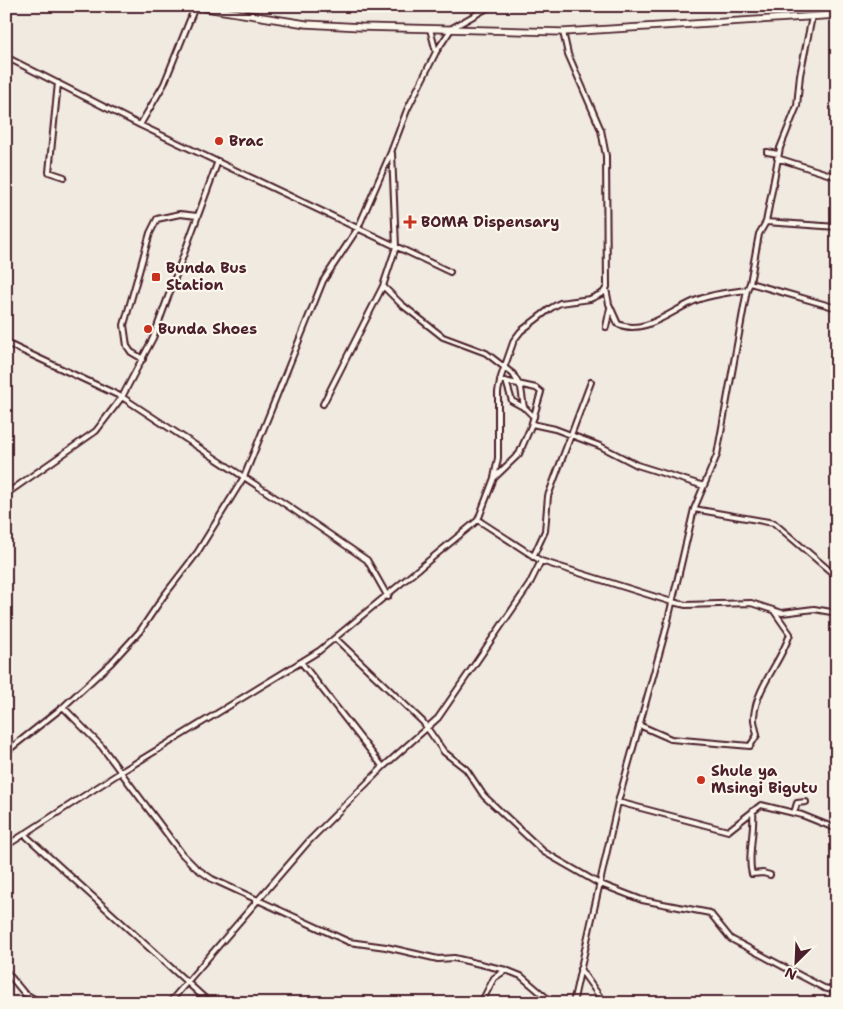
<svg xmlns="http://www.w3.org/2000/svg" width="843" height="1009" font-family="'Shantell Sans',sans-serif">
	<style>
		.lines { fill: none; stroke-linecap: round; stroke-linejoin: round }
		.street-casing { stroke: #4a1f2b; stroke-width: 8 }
		.secondary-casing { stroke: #4a1f2b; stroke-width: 9 }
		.street { stroke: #fbf7ec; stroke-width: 4 }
		.secondary { stroke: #fbf7ec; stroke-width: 5.5 }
		.poi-dot { fill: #c8321e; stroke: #fbf7ec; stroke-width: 2 }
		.labels { text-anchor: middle; stroke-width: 4.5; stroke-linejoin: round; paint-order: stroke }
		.poi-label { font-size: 15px; font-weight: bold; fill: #4a1f2b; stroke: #fbf7ec; text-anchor: start }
	</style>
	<rect width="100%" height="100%" fill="#f0eae0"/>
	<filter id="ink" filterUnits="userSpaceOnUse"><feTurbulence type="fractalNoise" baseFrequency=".02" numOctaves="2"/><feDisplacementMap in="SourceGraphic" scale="10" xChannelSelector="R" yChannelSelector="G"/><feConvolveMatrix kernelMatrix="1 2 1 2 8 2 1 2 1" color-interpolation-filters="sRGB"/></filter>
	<g filter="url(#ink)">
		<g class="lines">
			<defs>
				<path id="street" d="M430,29L436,52
					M6,57L140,125L450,272
					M58,83L49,172L64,177
					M140,125L164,84L195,7
					M767,152L778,154
					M392,153L396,247L383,286L401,304L443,337L486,353L513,374L521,388L524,408
					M777,158L837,177
					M766,222L837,227
					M750,283L837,308
					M606,289L609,304L618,324C645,336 673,309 697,300C713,294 730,292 747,290
					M606,327L610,308
					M6,343L122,397L288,506L367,560L388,597
					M143,359L131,352L127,346L124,325L150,233L157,219L180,214L197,216
					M506,381L512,401L525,408L534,417
					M323,404L383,286
					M532,424L555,429L600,446L637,465L704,486
					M494,478L519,454L531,426L541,392L536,388L500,380
					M6,494L96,431L122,397L153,338L218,161
					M694,509L774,523L837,577
					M478,520L541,561L672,602L686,605L751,603L782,613L814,609L837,613
					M533,557L545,531L548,496L591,382
					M335,638L423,722L444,752L466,769L484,796L544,852L598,883L642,900L710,913L731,939L824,988L837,991
					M301,662L383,767
					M63,707L102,747L182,854L196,868L212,879L349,942L386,947L438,959L454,958L506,970L521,976L548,999L556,1003
					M639,725L671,739L750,746L757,735C756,729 753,721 754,716C757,686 781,662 790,634L774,611
					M6,752L63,707L111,663L140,631L163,597L197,553L244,477L323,281L358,228L391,152L407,110L436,52L452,28L491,6
					M618,802L728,831L761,805L802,815L837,829
					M753,811C755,831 747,857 752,874L763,873L770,875
					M794,813L797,803L806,802
					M25,835L210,1003
					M6,846L121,772L319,651L478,520L494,478L498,458V392L501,377L514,340L521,331L551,308L560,303L590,299L603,293L607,287L606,156L601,130L568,54L563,32
					M580,969L600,997L601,1003
					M6,971L24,993L41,1003
					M169,1003L309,841L383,767L438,718L529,585L541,561
					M481,1003L494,978L506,970
					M573,1003L618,802L665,633L694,509L717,455L747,290L750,283L759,234L766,222L780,148L797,106L800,75L812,17"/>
				<path id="secondary" d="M193,6L306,24L361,27L563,32L837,15"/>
			</defs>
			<!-- street casing -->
			<use href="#street" class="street-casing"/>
			<!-- secondary casing -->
			<use href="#secondary" class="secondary-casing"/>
			<!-- street -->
			<use href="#street" class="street"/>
			<!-- secondary -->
			<use href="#secondary" class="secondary"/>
		</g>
	</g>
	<!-- markers -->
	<g class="poi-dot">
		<circle cx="219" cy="141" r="5"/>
		<path d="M407.5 214.5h5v5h5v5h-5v5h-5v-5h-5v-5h5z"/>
		<rect x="151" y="272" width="10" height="10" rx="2.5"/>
		<circle cx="148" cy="329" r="5"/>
		<circle cx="701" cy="780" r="5"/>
	</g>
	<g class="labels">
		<!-- poi labels -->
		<g class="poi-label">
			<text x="229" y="146">Brac</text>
			<text x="421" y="227">BOMA Dispensary</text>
			<text x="166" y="273">Bunda Bus<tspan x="166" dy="17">Station</tspan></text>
			<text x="158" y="334">Bunda Shoes</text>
			<text x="711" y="776">Shule ya<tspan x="711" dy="17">Msingi Bigutu</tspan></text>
		</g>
	</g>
	<!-- margin -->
	<rect width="843" height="1009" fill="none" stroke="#fbf7ec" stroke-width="25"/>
	<rect x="12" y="12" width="818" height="984" fill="none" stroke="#4a1f2b" stroke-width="2" filter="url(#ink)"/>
	<!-- north arrow -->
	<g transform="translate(796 962) rotate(204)" stroke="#fbf7ec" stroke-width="4" paint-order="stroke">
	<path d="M0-4L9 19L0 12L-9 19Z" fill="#4a1f2b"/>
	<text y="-8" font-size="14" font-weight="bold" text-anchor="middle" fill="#4a1f2b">N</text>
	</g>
</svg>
